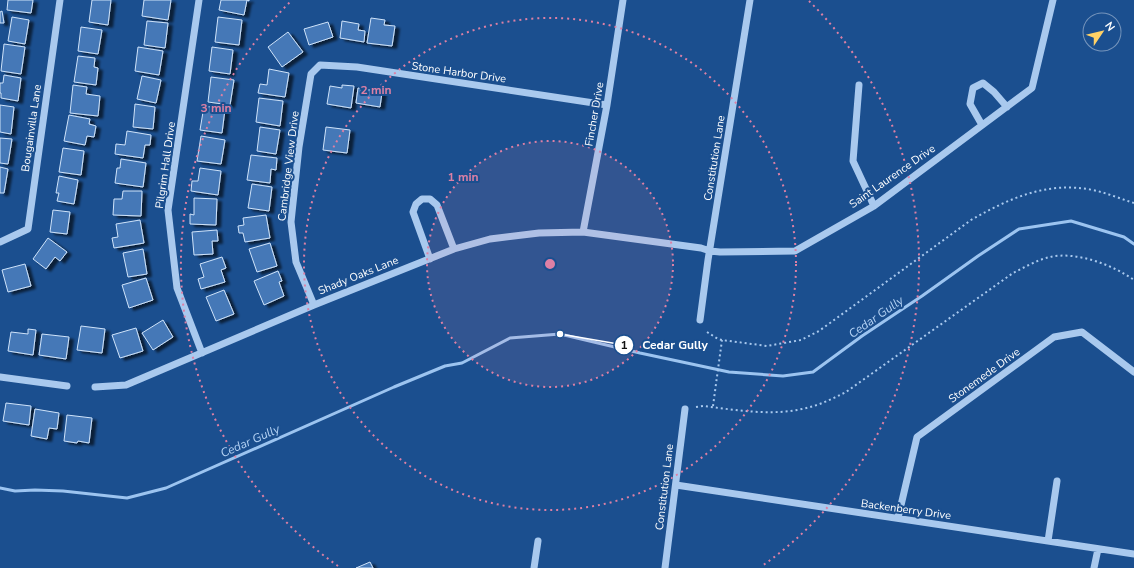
<svg xmlns="http://www.w3.org/2000/svg" width="1134" height="568" font-family="'Nunito Sans',sans-serif">
	<style>
		.lines { fill: none; stroke-linecap: round; stroke-linejoin: round }
		.stream { stroke: #9cc4f0; stroke-width: 3 }
		.building { fill: #4478b7; stroke: #cfe3fa; filter: url(#shadow) }
		.path { stroke: #a9c9ee; stroke-width: 2; stroke-dasharray: 2 3; stroke-linecap: butt }
		.minor { stroke: #a9c9ee; stroke-width: 7 }
		.ring { fill: none; stroke: #dd80a5; stroke-width: 2; stroke-dasharray: 2 4 }
		.labels { text-anchor: middle; stroke-width: 4; stroke-linejoin: round; paint-order: stroke }
		.street-label { font-size: 11px; fill: #fff; stroke: #1b4f8f }
		.water-label { font-size: 12px; font-style: italic; fill: #b5d3f5; stroke: #1b4f8f }
		.centre { fill: #dd80a5; stroke: #1b4f8f; stroke-width: 2 }
		.ring-label { font-size: 12px; text-anchor: middle; font-weight: bold; fill: #dd80a5; stroke: #1b4f8f; stroke-width: 4; stroke-linejoin: round; paint-order: stroke }
		.leader { fill: none; stroke: #fff; stroke-width: 1.5 }
		.callout-dot { fill: #fff; stroke: #1b4f8f; stroke-width: 1.5 }
		.mark-label { font-size: 12px; text-anchor: middle; font-weight: bold; fill: #111 }
		.callout-label { font-size: 12px; text-anchor: middle; font-weight: bold; fill: #fff; stroke: #1b4f8f; stroke-width: 4; stroke-linejoin: round; paint-order: stroke }
	</style>
	<defs>
		<filter id="shadow"><feDropShadow dx="4.5" dy="2.5" stdDeviation="1" flood-color="#0009"/></filter>
	</defs>
	<rect width="100%" height="100%" fill="#1b4f8f"/>
	<g class="lines">
		<!-- stream -->
		<path class="stream" d="M0,488L15,491L35,490L63,491L127,498L166,488L394,387L445,366L462,363L510,338L560,334L640,353L729,372L783,376L813,372L862,336L922,296L978,256L1019,229L1071,221L1124,237L1134,244"/>
	</g>
	<!-- building -->
	<path class="building" d="M8,0H33L31,13L7,10Z
		M92,0H111L108,25L89,22Z
		M144,0H171L168,20L142,16Z
		M221,0H249V1L247,0L244,15L219,10Z
		M2,11L4,23H0V12Z
		M12,17L29,20L25,44L8,41Z
		M218,17L242,20L239,45L215,42Z
		M371,18L385,20L384,25L395,26L392,46L367,43Z
		M147,21L168,23L165,48L144,45Z
		M342,21L359,24L358,30L365,31L364,42L340,38Z
		M328,22L333,37L309,45L304,29Z
		M81,27L102,30L98,54L78,51Z
		M288,32L303,52L282,67L268,47Z
		M4,44L25,47L21,74L1,71Z
		M138,47L163,51L159,75L135,71Z
		M212,47L233,50L230,74L209,71Z
		M78,56L95,58L94,67L98,68L96,85L74,82Z
		M269,69L289,73L285,97L258,93L260,84L267,85Z
		M4,75L21,78L18,101L1,98V93H0V83H3Z
		M142,76L161,80L156,103L137,99Z
		M211,77L234,80L230,105L208,102Z
		M73,85L87,87L86,94L100,96L98,116L70,113Z
		M342,85L354,86L351,108L327,104L330,86L342,88Z
		M358,88L382,92L380,107L356,103Z
		M259,98L283,101L280,126L256,122Z
		M135,104L155,107L153,129L133,127Z
		M0,105L14,107L11,134L0,132Z
		M204,106L225,109L222,133L200,130Z
		M69,115L90,119L89,124L96,126L94,137L87,136L85,145L64,141Z
		M260,127L280,130L276,154L257,151Z
		M326,127L350,130L347,153L323,150Z
		M127,131L151,135L150,145H145L143,158L115,154L116,144L125,145Z
		M201,136L225,140L221,164L197,161Z
		M0,138L12,139L8,164L0,163Z
		M63,148L84,151L81,175L59,172Z
		M251,155L277,158L276,170L271,169L270,183L247,180Z
		M121,159L146,163L143,187L115,183L117,168H120Z
		M0,167L8,169L4,193H0Z
		M200,168L221,171L218,195L191,191L192,181H198Z
		M59,176L78,180L74,204L57,201L59,193H56Z
		M252,184L272,187L269,211L248,208Z
		M123,191H142L141,216L113,215L114,199H122Z
		M194,198L217,199L216,225L190,224V214L194,215Z
		M53,210L70,212L67,234L50,232Z
		M266,215L270,238L245,242L243,233H239L238,226L244,225L243,218Z
		M140,220L144,243L114,248L112,238L118,237L116,224Z
		M217,230L218,241H212L213,254L194,255L192,232Z
		M48,238L67,252L60,261L55,257L46,269L33,259Z
		M270,243L277,266L257,272L249,249Z
		M143,249L147,274L128,277L123,253Z
		M222,257L226,268L221,270L225,282L201,289L198,279L204,277L200,264Z
		M25,264L31,286L8,292L2,270Z
		M278,271L282,281L279,282L284,296L264,305L254,281Z
		M146,278L153,300L129,308L122,285Z
		M224,290L234,314L216,321L206,297Z
		M163,320L173,337L153,350L142,333Z
		M81,326L105,329L102,353L77,350Z
		M136,328L143,351L120,358L112,335Z
		M28,329L36,330L33,355L8,351L11,332L28,334Z
		M42,334L69,337L66,359L39,355Z
		M6,403L31,406L29,425L3,421Z
		M35,409L59,413L57,429L49,428L47,439L31,436Z
		M67,415L92,418L89,443L78,441L77,443L64,441Z
		M370,562L373,568H356Z"/>
	<g class="lines">
		<!-- path -->
		<path class="path" d="M707,332L718,339L722,340L767,346L801,340L819,331L971,220C1010,198 1047,181 1093,190C1107,193 1121,199 1134,203
			M713,406L722,340
			M696,407L703,406C736,410 770,416 802,409C818,406 832,399 846,392L1013,273C1025,267 1037,260 1050,257C1076,251 1113,265 1134,280"/>
		<!-- minor -->
		<path class="minor" d="M199,0L168,210L177,288L202,353
			M859,85L853,161L874,206
			M982,125L970,104L973,88L983,83L994,92L1007,107
			M583,232L607,105L623,0
			M0,242L28,229L60,0
			M430,259L413,212L416,204L422,199H430L437,205L454,249
			M314,305L296,262L291,222L299,147L311,74L320,65L357,67L607,105
			M700,320L708,260L750,0
			M0,377L67,386
			M95,387L126,385L314,305L454,249L490,239L539,233L583,232L701,248L710,251L720,252L795,251L874,206L1032,88L1053,0
			M676,485L1134,554
			M898,518L917,437L1054,337L1082,332L1134,372
			M1048,541L1057,481
			M534,568L538,541
			M665,568L685,409
			M1094,568L1098,549"/>
	</g>
	<!-- distance rings -->
	<circle cx="550" cy="264" r="123" fill="#dd80a5" fill-opacity=".12"/>
	<g class="ring">
		<circle cx="550" cy="264" r="123"/>
		<circle cx="550" cy="264" r="246"/>
		<path d="M338 566A369 369 0 0 1 291 1M809 1A369 369 0 0 1 762 566"/>
	</g>
	<g class="labels">
		<!-- street labels -->
		<g class="street-label">
			<text transform="translate(459 72) rotate(8)" y="4">Stone Harbor Drive</text>
			<text transform="translate(594 114) rotate(-80)" y="4">Fincher Drive</text>
			<text transform="translate(31 128) rotate(-82)" y="4">Bougainvilla Lane</text>
			<text transform="translate(714 158) rotate(-81)" y="4">Constitution Lane</text>
			<text transform="translate(165 165) rotate(-82)" y="4">Pilgrim Hall Drive</text>
			<text transform="translate(288 166) rotate(-83)" y="4">Cambridge View Drive</text>
			<text transform="translate(892 176) rotate(-35)" y="4">Saint Laurence Drive</text>
			<text transform="translate(358 275) rotate(-22)" y="4">Shady Oaks Lane</text>
			<text transform="translate(984 375) rotate(-36)" y="4">Stonemede Drive</text>
			<text transform="translate(664 487) rotate(-83)" y="4">Constitution Lane</text>
			<text transform="translate(906 509) rotate(8)" y="4">Backenberry Drive</text>
		</g>
		<!-- water labels -->
		<g class="water-label">
			<text transform="translate(876 317) rotate(-35)" y="4">Cedar Gully</text>
			<text transform="translate(250 441) rotate(-24)" y="4">Cedar Gully</text>
		</g>
	</g>
	<circle cx="550" cy="264" r="6" class="centre"/>
	<g class="ring-label">
		<text x="376" y="94">2 min</text>
		<text x="216" y="112">3 min</text>
		<text x="463" y="181">1 min</text>
	</g>
	<!-- callouts -->
	<path class="leader" d="M560 334L624 345"/>
	<g class="callout-dot">
		<circle cx="560" cy="334" r="4"/>
		<circle cx="624" cy="345" r="10"/>
	</g>
	<g class="mark-label">
		<text x="624" y="349">1</text>
	</g>
	<g class="callout-label">
		<text x="675" y="349">Cedar Gully</text>
	</g>
	<!-- north arrow -->
	<g transform="translate(1102 32) rotate(55)"><circle r="19" fill="#1b4f8f" stroke="#7695bc"/>
	<path d="M0-3L7 15L0 10L-7 15Z" fill="#ffd166"/>
	<text y="-6" font-size="11" font-weight="bold" text-anchor="middle" fill="#ffffff">N</text>
	</g>
</svg>
